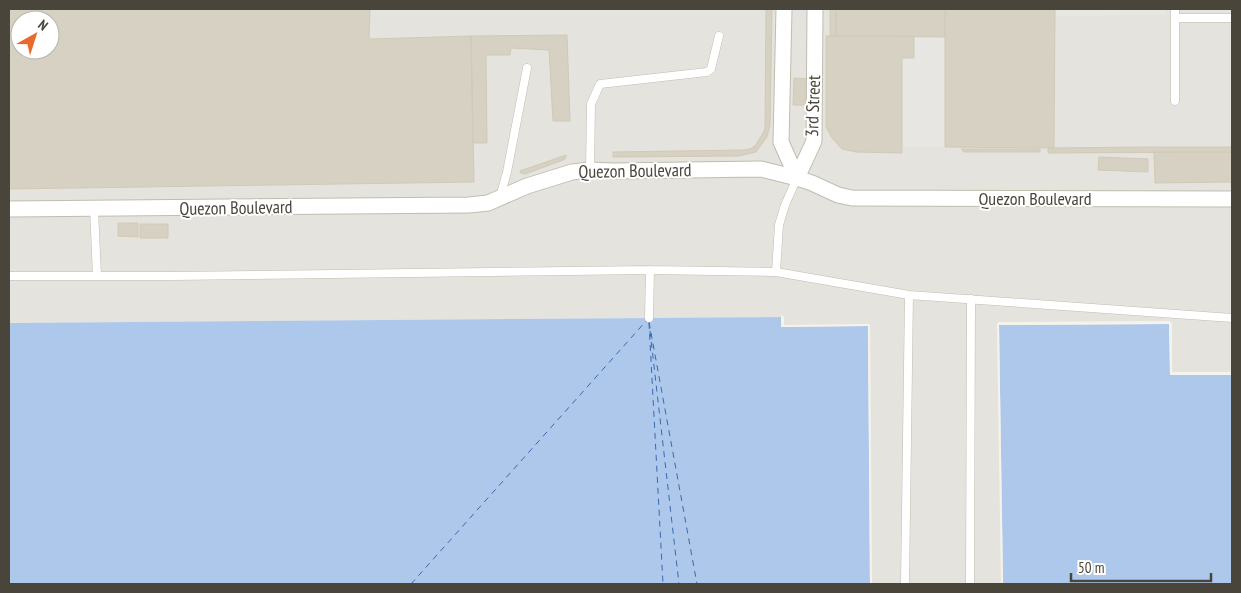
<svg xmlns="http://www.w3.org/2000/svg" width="1241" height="593" font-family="'PT Sans Narrow',sans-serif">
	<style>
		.industrial { fill: #e5e3dd; fill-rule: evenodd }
		.parking { fill: #e7e6e3 }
		.water { fill: #aec8ec }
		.pier { fill: #f5f4ec }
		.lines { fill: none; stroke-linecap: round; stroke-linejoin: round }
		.ferry { stroke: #3a69ad; stroke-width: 1; stroke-dasharray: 6 5; stroke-linecap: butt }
		.building { fill: #d6d1c2; stroke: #d0cab6; fill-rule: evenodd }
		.lane-casing { stroke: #c0bdaf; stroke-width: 9 }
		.street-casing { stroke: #c0bdaf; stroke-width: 17 }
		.lane { stroke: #fff; stroke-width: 8 }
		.street { stroke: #fff; stroke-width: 15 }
		.labels { text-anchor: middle; stroke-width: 4; stroke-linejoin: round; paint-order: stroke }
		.street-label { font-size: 18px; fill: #49453a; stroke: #fff }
	</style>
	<rect width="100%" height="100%" fill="#f5f4ec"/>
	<!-- industrial -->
	<path class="industrial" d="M9,9H1232V375H1170L999,325L1003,584H870L868,327H781L649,318L9,323ZM20,20H50V50H20Z"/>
	<!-- parking -->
	<path class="parking" d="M1055,9H1166V15L1055,16Z
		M914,36L945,37V147H902V58L914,57Z"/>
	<!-- water -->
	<path class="water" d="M781,317L782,327L868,326L870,584H9V323Z
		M1169,324L1170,375H1232V584H1003L999,325Z"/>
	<!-- pier -->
	<path class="pier" d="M781,315L784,317V325L868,324L870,325L872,584H870L868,326L781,327Z
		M1170,321L1172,324V372H1232V375H1170L1169,324L999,325L1003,584H1001L997,324L999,322Z"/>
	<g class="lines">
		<!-- ferry -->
		<path class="ferry" d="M649,322L697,584
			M649,323L663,584
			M650,331L679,584
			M411,584L647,320"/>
	</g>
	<!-- building -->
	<path class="building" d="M9,9H370L369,39L471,36L474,182L9,189ZM20,20H50V50H20Z
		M766,9H772L770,125L767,137L756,152L739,156L613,157V152L744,150L750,149L755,146L763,133L765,128Z
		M830,9H836V36H830Z
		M836,9H945V37L836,36Z
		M945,9H1055L1054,148L945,147Z
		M567,35L570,121H553L549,50L511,48L510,55H486L487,143H473L471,36Z
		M826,36H914V58H902V153L856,152L842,149L832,138L826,127Z
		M794,78L811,79L810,105H793Z
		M1151,147H1232V152L1048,153V148Z
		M961,149H1040V152H964Z
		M1154,152H1232V182L1155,183Z
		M566,155V158L563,160L525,174L521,173L520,171Z
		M1099,157L1148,159V172L1098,170Z
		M118,223H138V237L118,236Z
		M140,224H168V238H140Z"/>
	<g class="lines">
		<defs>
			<path id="lane" d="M1175,18H1232
				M1175,101V9
				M590,170L591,104L600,84L707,72L711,69L719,36
				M500,197L507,172L527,68
				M94,209L97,276
				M776,272L909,295L1232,318
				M9,276H171L650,270L776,272L779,225L785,205L797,178
				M649,318L650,270
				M905,584L909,295
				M970,584L971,299"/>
			<path id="street" d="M784,9L781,142L797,178
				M797,178L814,141L815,9
				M9,209L469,205L488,203L527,186L572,172L590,170L613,171L761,169L797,178L812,183L838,195L852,198L1232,199"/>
		</defs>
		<!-- lane casing -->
		<use href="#lane" class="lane-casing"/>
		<!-- street casing -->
		<use href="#street" class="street-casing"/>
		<!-- lane -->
		<use href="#lane" class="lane"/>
		<!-- street -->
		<use href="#street" class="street"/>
	</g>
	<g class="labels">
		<!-- street labels -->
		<g class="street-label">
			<text transform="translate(813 106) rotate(-88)" y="6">3rd Street</text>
			<text transform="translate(635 171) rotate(-1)" y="6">Quezon Boulevard</text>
			<text x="1035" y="205">Quezon Boulevard</text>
			<text transform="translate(236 208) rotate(-1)" y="6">Quezon Boulevard</text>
		</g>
	</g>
	<!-- border -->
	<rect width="1241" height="593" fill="none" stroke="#49453a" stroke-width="20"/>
	<!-- north arrow -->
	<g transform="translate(35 35) rotate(39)"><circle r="24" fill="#ffffff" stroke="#b6b5b0"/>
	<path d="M0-4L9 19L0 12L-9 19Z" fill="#e96a2f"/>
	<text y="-8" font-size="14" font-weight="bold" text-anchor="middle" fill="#49453a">N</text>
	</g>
	<!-- scale -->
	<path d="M1071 573v8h140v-8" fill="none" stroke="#49453a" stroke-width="2.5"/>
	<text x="1078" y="573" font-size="15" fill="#49453a" stroke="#ffffff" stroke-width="4" paint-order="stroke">50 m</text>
</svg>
